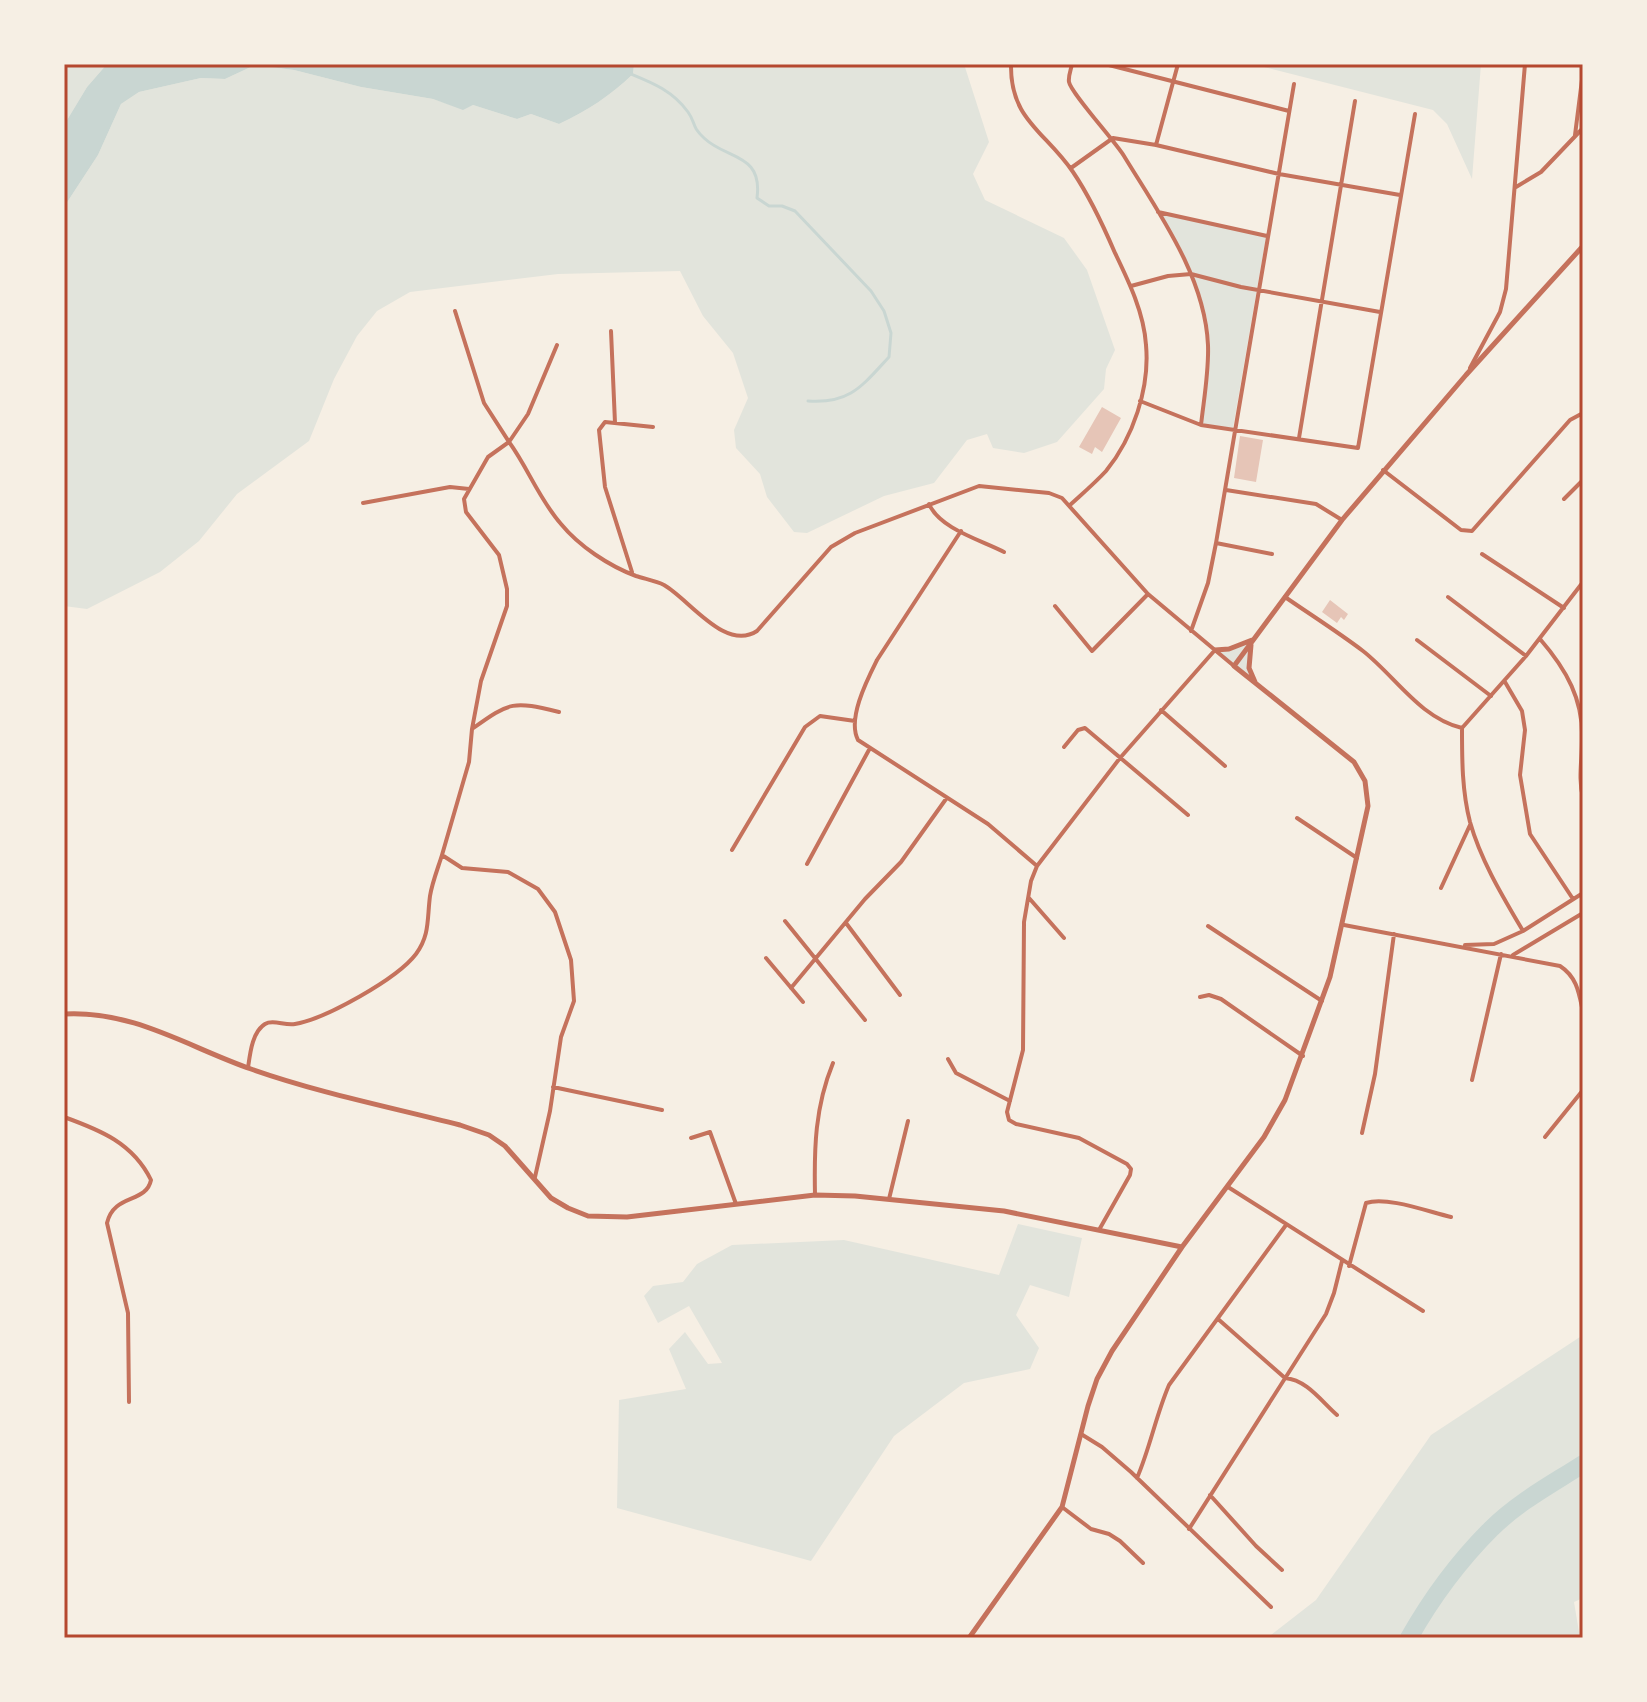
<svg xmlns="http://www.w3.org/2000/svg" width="1647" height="1702" font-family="'Noto Serif',serif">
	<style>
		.green { fill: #e2e4dc }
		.water { fill: #c9d6d2 }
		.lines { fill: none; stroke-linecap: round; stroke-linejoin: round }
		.stream { stroke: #c9d6d2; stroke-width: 3 }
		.river { stroke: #c9d6d2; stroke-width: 18 }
		.building { fill: #e6c5b7 }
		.minor { stroke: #c5725c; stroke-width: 4 }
		.tertiary { stroke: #c5725c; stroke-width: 5 }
		.neatline { fill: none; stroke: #b5482f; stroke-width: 3 }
	</style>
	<rect width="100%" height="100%" fill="#f6efe4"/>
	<!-- green -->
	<path class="green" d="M64,64H107L87,87L64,125Z
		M634,64H964L989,142L973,174L985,200L1064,238L1087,270L1115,350L1106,369L1104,389L1057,442L1024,453L993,448L987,434L967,440L934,483L884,496L807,533L794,532L767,497L760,474L736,448L734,430L748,398L733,353L703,316L680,271L558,274L410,292L377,311L357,336L334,379L309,441L237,494L199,541L160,572L87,609L64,606V207L98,155L121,104L139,92L201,78L225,79L255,65L294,70L361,87L433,99L463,109L473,105L517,119L531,114L559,124C587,111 610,96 633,74Z
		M1252,64H1481L1472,179L1447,124L1433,110Z
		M1160,214L1266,237L1233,428L1202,424C1205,397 1211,369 1210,342C1208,296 1181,254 1160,214Z
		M1252,640L1249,662L1258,686L1215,650Z
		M1018,1224L1082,1238L1069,1297L1030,1285L1016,1315L1039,1348L1030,1369L964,1383L894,1436L811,1561L617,1508L619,1400L686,1389L669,1349L685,1332L708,1364L722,1363L689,1306L658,1323L644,1296L653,1286L683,1282L697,1264L732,1245L844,1240L999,1275Z
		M1583,1335V1598L1574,1602L1580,1638H1267L1316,1600L1431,1435Z"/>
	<!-- water -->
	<path class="water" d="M107,64H634L633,74C610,96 587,111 559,124L531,114L517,119L473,105L463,110L433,99L361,87L294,70L255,65L225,79L201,78L139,92L121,104L98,155L64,207V125L87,87Z"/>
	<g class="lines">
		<!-- stream -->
		<path class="stream" d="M631,74C653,83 673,91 688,112C696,123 691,126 704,138C727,160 763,153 757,198L769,206H782L795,211L871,291L884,311L891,333L889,357C862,386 850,404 808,401"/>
		<!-- river -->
		<path class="river" d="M1409,1638C1431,1599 1459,1561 1491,1529C1518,1502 1552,1484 1583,1464"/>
	</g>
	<!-- building -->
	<path class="building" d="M1102,407L1121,418L1102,452L1095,447L1092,454L1079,447Z
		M1240,436L1263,440L1256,482L1234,478Z
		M1330,600L1348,614L1344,620L1341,617L1337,623L1322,612Z"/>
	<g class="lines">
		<!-- minor -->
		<path class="minor" d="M1011,64C1010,120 1045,131 1073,172C1090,197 1103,225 1115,253C1129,282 1144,313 1146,345C1150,388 1133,438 1106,471C1095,483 1082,494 1070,505
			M1072,64C1071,70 1068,76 1069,82C1071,93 1114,140 1124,156C1158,212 1205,276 1208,345C1209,371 1204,398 1201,425
			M1105,64L1289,111
			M1575,135L1583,72
			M1156,145L1178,64
			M1071,168L1113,138L1156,145L1279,174L1400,195
			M1516,187L1541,172L1583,128
			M1158,212L1267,236
			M1131,286L1168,276L1191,274L1241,287L1380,312
			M455,311L484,403L509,442L528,414L557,345
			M611,331L615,423
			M1470,368L1500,312L1506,289L1525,64
			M1140,401L1201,425L1358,448L1415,114
			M1299,438L1355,101
			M1383,470L1461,530L1472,531L1570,420L1583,413
			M1226,490L1316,504L1342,520
			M1564,499L1583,480
			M363,503L450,487L469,489
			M929,504C940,529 981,540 1004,552
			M961,531L877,660C867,680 847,719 858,740L988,824L1037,866
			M1216,543L1272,554
			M1482,554L1564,608
			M632,572L605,487L599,430L605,422L653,427
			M1285,597C1311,615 1338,632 1363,651C1395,676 1420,718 1462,728
			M1448,597L1526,656
			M1055,606L1092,651L1148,594
			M1191,631L1208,583L1216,543L1294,84
			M1540,639C1566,669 1584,700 1582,741C1582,760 1578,779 1583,798
			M1417,640L1491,696
			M1505,682L1522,711L1525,730L1520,775L1530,834L1573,899
			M1161,710L1225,766
			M1462,728C1462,760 1462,791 1470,822C1481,861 1503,897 1523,931
			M1462,728L1526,656L1583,582
			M472,729L481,681L507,606V589L499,555L466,512L464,499L488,457L509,442C528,468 539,499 561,524C579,546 609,566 636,576C645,579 656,581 664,585C689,599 725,652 757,631L831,547L855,533L979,486L1049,493L1062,498L1148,594L1234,666
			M1064,747L1078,730L1085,728L1188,815
			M1297,818L1357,858
			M732,850L805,727L820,716L855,721
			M807,864L870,748
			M1441,888L1470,825
			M1029,898L1064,938
			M785,921L865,1020
			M846,923L900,995
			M1344,925L1560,966C1577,977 1579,993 1583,1012
			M1208,926L1322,1001
			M1465,945L1494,944L1523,931L1583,893
			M1513,955L1583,913
			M766,958L803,1002
			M791,988L865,899L901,862L946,799
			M1200,997L1209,995L1221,999L1303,1056
			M948,1059L956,1073L1010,1101
			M248,1068C250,1054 252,1032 265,1024C273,1019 285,1026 295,1024C325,1019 397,979 416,954C430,935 427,919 430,896C432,883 438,868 442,855
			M1472,1080L1501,954
			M553,1087L662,1110
			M64,1117C100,1130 133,1143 151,1180C146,1204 114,1193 107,1223L128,1313L129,1402
			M1362,1133L1375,1074L1394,934
			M1545,1137L1583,1090
			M691,1138L710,1132L736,1204
			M535,1177L550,1111L561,1037L574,1001L571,960L555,912L538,889L508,872L462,868L442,855L469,762L472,729C511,701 513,701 559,712
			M1228,1187L1423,1311
			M815,1195C814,1148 815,1107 833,1063
			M889,1199L908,1121
			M1099,1230L1130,1175L1131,1169L1127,1164L1079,1138L1016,1124L1009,1120L1007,1112L1023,1050L1024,922L1031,881L1037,866L1120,758L1215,650
			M1349,1266L1366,1203C1387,1196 1429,1212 1451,1217
			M1218,1319L1285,1378C1307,1380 1321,1401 1337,1415
			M1081,1434L1102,1447L1131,1472L1271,1607
			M1137,1478C1150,1448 1156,1415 1169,1385L1286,1225
			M1210,1495L1256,1546L1282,1570
			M1062,1507L1091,1529L1109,1534L1120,1541L1143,1563
			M1189,1529L1326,1314L1334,1293L1342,1261"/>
		<!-- tertiary -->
		<path class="tertiary" d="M1251,645L1249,668L1255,682
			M1215,650L1229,649L1252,640
			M64,1014C133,1010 188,1047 251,1069C319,1093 390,1107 460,1125L489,1135L505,1146L551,1198L568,1208L588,1216L627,1217L815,1195L855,1196L1004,1211L1182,1247
			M969,1638L1062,1507L1088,1406L1097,1379L1112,1351L1182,1247L1264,1137L1285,1100L1330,977L1368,806L1365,781L1354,762L1234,666L1342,520L1466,375L1583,246"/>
	</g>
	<!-- border -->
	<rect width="1647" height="1702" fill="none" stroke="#f6efe4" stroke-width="132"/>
	<rect x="66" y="66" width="1515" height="1570" class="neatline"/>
</svg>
